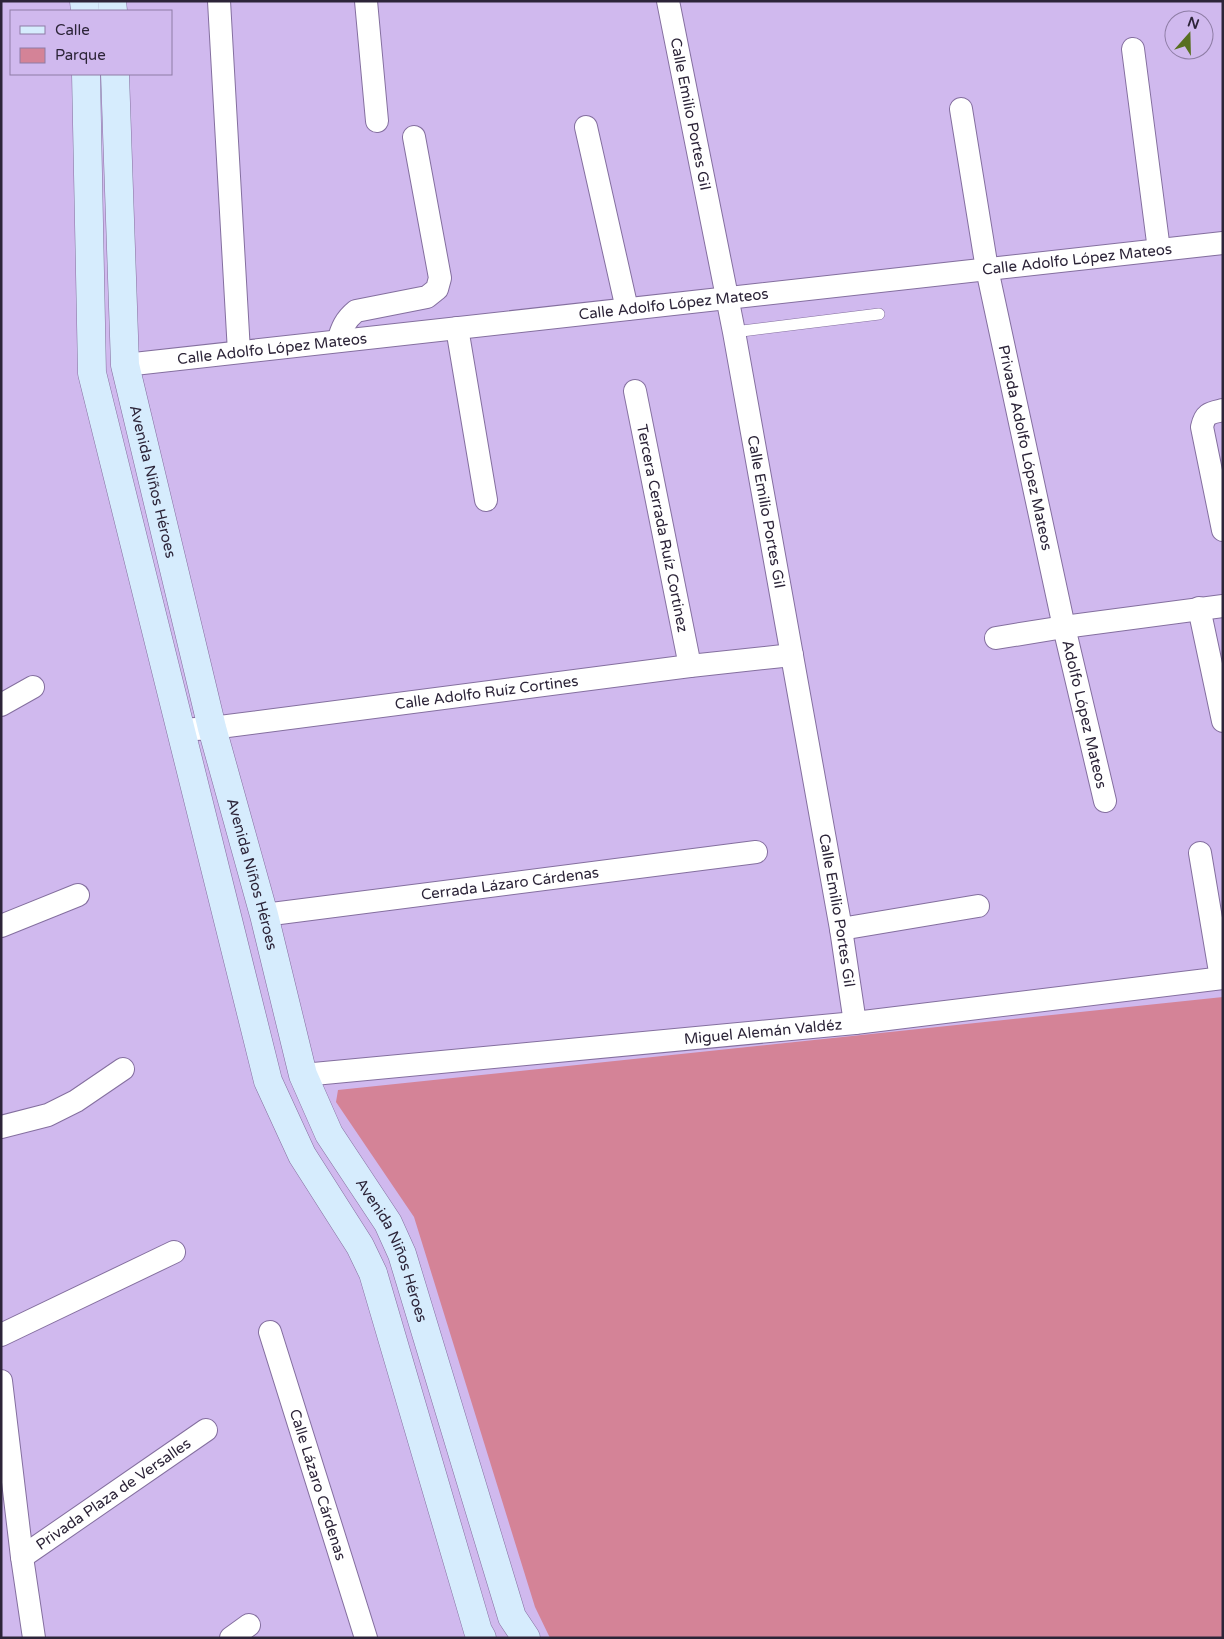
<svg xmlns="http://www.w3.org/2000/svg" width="1224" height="1639" font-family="'Varela Round',sans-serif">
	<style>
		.green { fill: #d48397 }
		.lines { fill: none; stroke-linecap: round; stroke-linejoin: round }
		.lane-casing { stroke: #846f9f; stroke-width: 12 }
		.street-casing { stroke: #846f9f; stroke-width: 24 }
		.secondary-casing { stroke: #846f9f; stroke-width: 29 }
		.lane { stroke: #fff; stroke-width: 11 }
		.street { stroke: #fff; stroke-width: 22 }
		.secondary { stroke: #d6ecfd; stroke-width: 28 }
		.labels { text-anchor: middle; stroke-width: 5; stroke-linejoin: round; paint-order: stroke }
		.street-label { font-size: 15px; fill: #2c2438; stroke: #d0b9ee }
	</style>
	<rect width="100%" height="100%" fill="#d0b9ee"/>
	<!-- green -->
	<path class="green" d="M1223,997V1638H550L535,1607L414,1217L336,1102L338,1090Z"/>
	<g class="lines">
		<defs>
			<path id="lane" d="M734,332L879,314"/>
			<g id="street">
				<path d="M219,1L239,352"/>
				<path d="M366,1L377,121"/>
				<path id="s1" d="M668,1L734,332L841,929L855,1023"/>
				<path d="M1133,49L1159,250"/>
				<path id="s2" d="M961,109L987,269L1064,627L1105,801"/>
				<path d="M586,127L627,309"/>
				<path d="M457,328L486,500"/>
				<path d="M338,341C342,328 345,320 356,311L427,297L437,289L440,278L414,137"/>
				<path id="s3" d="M125,365L1223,243"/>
				<path id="s4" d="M635,391L690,666"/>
				<path d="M1223,410C1210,413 1205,413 1202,427L1223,530"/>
				<path d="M1199,608L1223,721"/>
				<path d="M996,638L1064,627L1223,606"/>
				<path d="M1,705L33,687"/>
				<path id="s5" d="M180,730L212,728L690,666L792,655"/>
				<path d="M1200,853L1221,978"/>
				<path id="s6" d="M264,915L756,852"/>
				<path d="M1,926L78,895"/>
				<path d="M841,929L978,906"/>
				<path id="s7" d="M303,1075L855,1023L1223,978"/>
				<path d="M1,1127L48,1115L76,1101L123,1069"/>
				<path id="s8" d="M270,1332L366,1638"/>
				<path d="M1,1335L174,1252"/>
				<path d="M1,1381L22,1557L34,1638"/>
				<path id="s9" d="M22,1557L206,1430"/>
				<path d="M231,1638L249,1625"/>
			</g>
			<g id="secondary">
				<path d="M84,1L85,11"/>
				<path d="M112,1L113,11"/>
				<path d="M86,74L92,373L268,1081L302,1155L360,1246L373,1273L478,1631L482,1638"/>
				<path id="s10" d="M115,74L125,365L212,728L264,915L303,1075L329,1134L388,1223L402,1254L512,1617L526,1638"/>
			</g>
		</defs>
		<!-- lane casing -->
		<use href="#lane" class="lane-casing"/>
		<!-- street casing -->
		<use href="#street" class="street-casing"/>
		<!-- secondary casing -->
		<use href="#secondary" class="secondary-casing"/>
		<!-- lane -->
		<use href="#lane" class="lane"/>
		<!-- street -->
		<use href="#street" class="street"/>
		<!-- secondary -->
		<use href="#secondary" class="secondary"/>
	</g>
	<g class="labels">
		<!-- street labels -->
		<g class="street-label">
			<text dy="5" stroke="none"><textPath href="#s1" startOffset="115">Calle Emilio Portes Gil</textPath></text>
			<text dy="5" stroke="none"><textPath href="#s3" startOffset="958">Calle Adolfo López Mateos</textPath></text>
			<text dy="5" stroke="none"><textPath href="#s3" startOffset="552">Calle Adolfo López Mateos</textPath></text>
			<text dy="5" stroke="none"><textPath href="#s3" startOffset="148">Calle Adolfo López Mateos</textPath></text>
			<text dy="5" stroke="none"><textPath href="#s2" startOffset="345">Privada Adolfo López Mateos</textPath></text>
			<text dy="5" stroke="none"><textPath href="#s10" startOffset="411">Avenida Niños Héroes</textPath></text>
			<text dy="5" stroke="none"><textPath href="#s1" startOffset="520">Calle Emilio Portes Gil</textPath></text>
			<text dy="5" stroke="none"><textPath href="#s4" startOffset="140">Tercera Cerrada Ruíz Cortinez</textPath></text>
			<text dy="5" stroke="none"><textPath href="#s5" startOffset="309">Calle Adolfo Ruíz Cortines</textPath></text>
			<text dy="5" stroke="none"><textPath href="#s2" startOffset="618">Adolfo López Mateos</textPath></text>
			<text dy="5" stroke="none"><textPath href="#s10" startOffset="816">Avenida Niños Héroes</textPath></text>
			<text dy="5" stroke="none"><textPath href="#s6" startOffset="248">Cerrada Lázaro Cárdenas</textPath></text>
			<text dy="5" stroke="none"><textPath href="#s1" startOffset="925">Calle Emilio Portes Gil</textPath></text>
			<text dy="5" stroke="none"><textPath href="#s7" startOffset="462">Miguel Alemán Valdéz</textPath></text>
			<text dy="5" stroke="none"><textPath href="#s10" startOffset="1221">Avenida Niños Héroes</textPath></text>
			<text dy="5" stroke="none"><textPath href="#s8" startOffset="160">Calle Lázaro Cárdenas</textPath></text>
			<text dy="5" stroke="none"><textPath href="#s9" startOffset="111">Privada Plaza de Versalles</textPath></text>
		</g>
	</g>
	<!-- border -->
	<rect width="1224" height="1639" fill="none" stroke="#2c2438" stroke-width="5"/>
	<!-- legend -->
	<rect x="10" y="10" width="162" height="65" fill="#d0b9ee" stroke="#8e7da5"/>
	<rect x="20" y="26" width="25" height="8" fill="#d6ecfd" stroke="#8e7da5"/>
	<text x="55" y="35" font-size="15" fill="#2c2438">Calle</text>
	<rect x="20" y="48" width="25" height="15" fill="#d48397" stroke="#8e7da5"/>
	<text x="55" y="60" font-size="15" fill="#2c2438">Parque</text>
	<!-- north arrow -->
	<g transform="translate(1189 35) rotate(20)"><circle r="24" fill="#d0b9ee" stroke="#8e7da5"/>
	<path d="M0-4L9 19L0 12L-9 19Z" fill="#586f20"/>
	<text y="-8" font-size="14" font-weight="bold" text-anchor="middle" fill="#2c2438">N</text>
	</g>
</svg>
